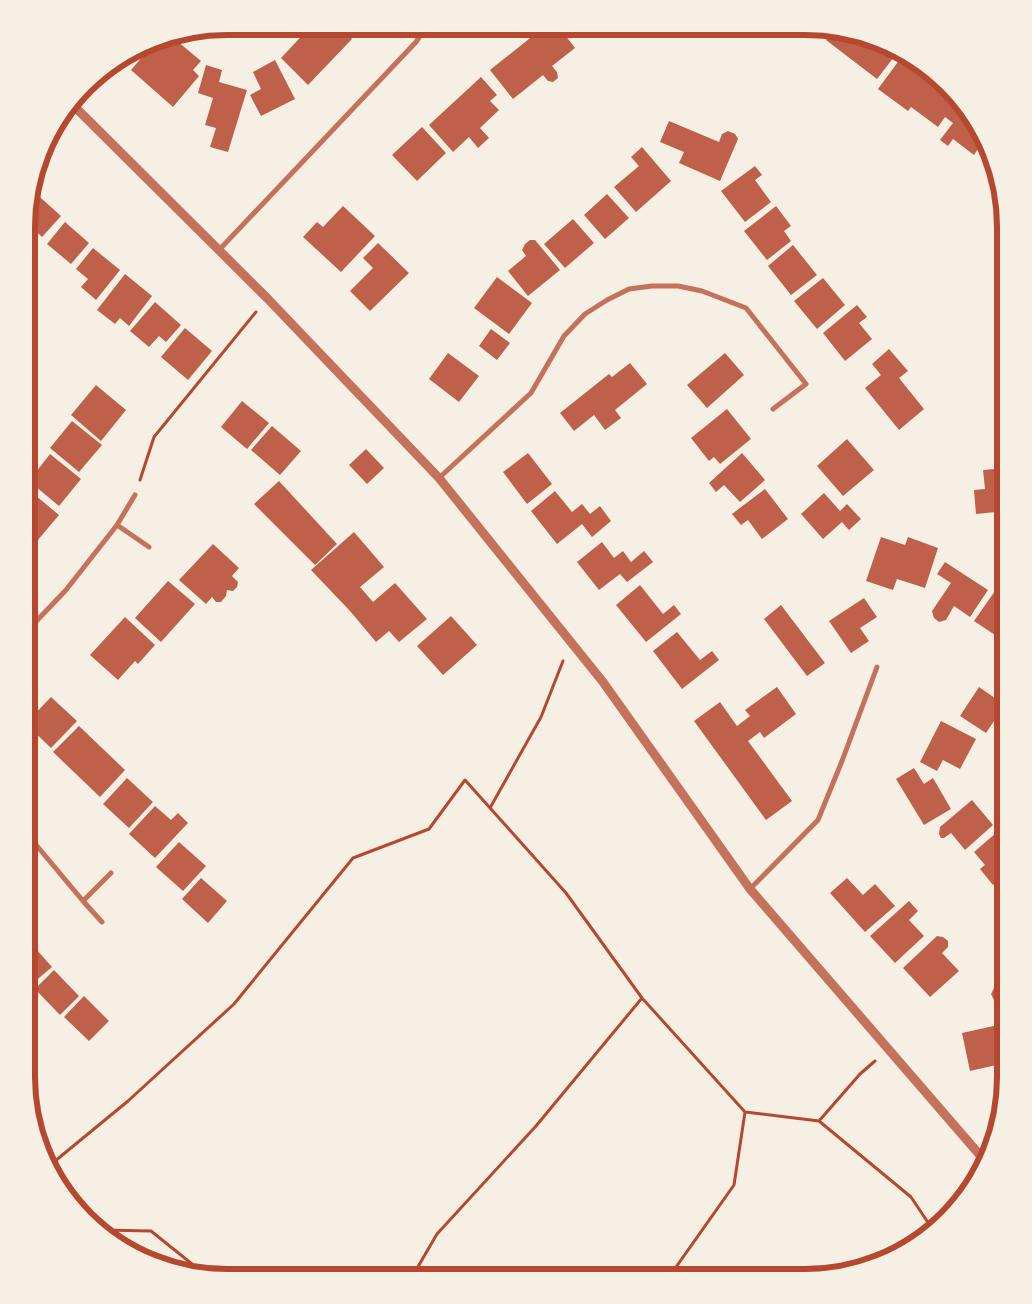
<svg xmlns="http://www.w3.org/2000/svg" width="1032" height="1304" font-family="'DM Sans',sans-serif">
	<style>
		.building { fill: #bf614a }
		.lines { fill: none; stroke-linecap: round; stroke-linejoin: round }
		.path { stroke: #b5482f; stroke-width: 3 }
		.minor { stroke: #c5725c; stroke-width: 5 }
		.tertiary { stroke: #c5725c; stroke-width: 9 }
		.rim { fill: none; stroke: #b5482f; stroke-width: 6 }
	</style>
	<rect width="100%" height="100%" fill="#f6efe4"/>
	<!-- building -->
	<path class="building" d="M311,26L340,27L352,39L308,85L281,58Z
		M544,27H550L556,35L562,31L575,48L552,66L557,72L558,78L553,82L548,81L543,75L513,99L490,70Z
		M573,27H586L585,32Z
		M810,28H827L821,36Z
		M834,29L868,42L897,53L877,79L826,40Z
		M171,36L201,61L193,70L199,76L173,107L131,70L156,41L162,37Z
		M143,48L136,57L133,54Z
		M903,55L909,57L926,70L979,127L988,150L987,152L980,146L974,155L953,139L948,146L940,140L953,123L945,117L938,127L911,107L908,111L878,89Z
		M275,60L295,99L261,116L250,95L261,89L253,72Z
		M206,65L222,70L219,82L247,90L228,152L210,147L216,128L205,125L213,98L198,93Z
		M481,77L497,95L490,101L499,110L480,128L489,138L478,148L469,137L453,152L429,125Z
		M669,121L719,142L722,134L728,131L735,134L738,139L720,181L679,163L684,152L660,142Z
		M422,127L446,153L417,181L392,155Z
		M642,147L671,181L636,212L614,187L639,166L631,157Z
		M989,151L997,171L982,161Z
		M755,166L762,175L755,180L771,202L745,222L721,191Z
		M32,190L61,216L42,237L28,224V201Z
		M607,194L629,218L605,239L584,215Z
		M343,206L375,236L341,272L303,237L317,222L323,227Z
		M776,206L791,226L784,231L791,241L767,260L744,231Z
		M573,219L594,243L565,268L544,244Z
		M65,222L89,243L71,264L47,244Z
		M530,240H535L560,270L528,296L508,271L526,256L522,250L525,244Z
		M378,243L409,273L370,311L350,291L373,268L363,258Z
		M793,245L817,275L791,295L768,266Z
		M93,248L120,270L96,300L81,287L88,279L76,269Z
		M125,274L152,296L129,326L120,318L115,324L97,310Z
		M497,277L532,303L509,334L474,308Z
		M823,278L845,305L817,329L794,301Z
		M155,302L181,325L166,342L159,336L149,347L130,331Z
		M857,305L867,317L859,323L872,339L845,361L823,333Z
		M185,328L212,351L188,380L161,357Z
		M491,329L510,343L497,360L479,346Z
		M889,349L908,371L899,378L924,409L899,430L865,388L881,375L872,364Z
		M448,353L479,376L459,402L429,379Z
		M725,353L744,375L707,408L687,385Z
		M630,363L647,384L615,410L621,418L605,430L594,415L574,431L560,413L609,374L612,377Z
		M96,385L126,410L101,441L71,415Z
		M242,401L269,423L247,449L221,427Z
		M727,409L751,439L720,464L714,457L709,461L691,438Z
		M72,421L102,445L79,472L50,448Z
		M272,426L301,451L280,475L251,450Z
		M847,439L874,470L843,496L817,466Z
		M366,449L384,468L367,484L349,465Z
		M528,453L552,484L527,504L503,472Z
		M742,453L765,480L740,502L724,485L716,492L709,483Z
		M50,454L81,479L59,506L29,481Z
		M1006,468V511L976,514L974,490L985,489L983,470Z
		M279,481L337,544L315,565L254,504Z
		M765,489L788,519L762,539L748,520L741,525L732,514Z
		M29,490L59,515L27,553V492Z
		M555,491L572,512L582,504L590,514L600,506L611,521L592,537L582,524L557,544L531,511Z
		M824,493L840,511L847,504L861,519L849,530L842,522L823,539L801,514Z
		M354,532L384,567L360,587L373,602L395,583L427,619L399,642L389,631L376,642L350,611L311,570Z
		M881,537L905,545L908,537L938,548L925,588L897,579L893,590L866,581Z
		M602,542L614,558L623,551L631,562L644,551L653,562L627,582L620,574L599,590L577,562Z
		M213,544L239,568L232,576L238,582L237,587L233,591L227,590L226,596L221,602H216L212,597L206,604L179,580Z
		M945,562L988,590L970,617L954,606L946,620L939,622L934,618L932,611L951,583L937,574Z
		M168,581L195,604L161,642L135,618Z
		M640,585L663,614L674,605L681,614L646,642L616,605Z
		M995,591L1006,598V633L1001,639L974,621Z
		M864,598L877,617L860,628L869,641L851,653L829,621Z
		M781,605L825,663L807,676L764,619Z
		M451,616L477,645L443,675L417,646Z
		M125,617L155,645L138,664L135,661L118,680L90,655Z
		M677,632L700,660L712,651L719,660L682,689L653,651Z
		M777,687L796,714L764,738L760,732L748,741L792,801L766,820L694,721L720,702L737,726L750,716L745,710Z
		M979,687L1005,705V716L1004,718L998,715L986,733L960,716Z
		M51,697L77,721L51,748L27,725V722Z
		M941,721L976,739L960,769L943,760L937,771L920,762Z
		M79,726L125,770L100,797L53,752Z
		M914,768L924,784L933,778L951,809L924,825L896,779Z
		M127,778L153,802L129,828L103,804Z
		M972,800L993,825L965,850L951,833L944,838H941L939,834L940,827Z
		M155,806L171,820L178,813L188,823L155,858L129,834Z
		M1004,826L1005,827V874L993,885L980,869L985,865L974,852Z
		M179,842L206,866L183,891L156,867Z
		M201,878L227,901L208,923L182,899Z
		M847,878L863,895L875,884L895,906L865,932L830,893Z
		M909,901L918,911L909,920L924,936L895,963L870,936Z
		M937,936L943,937L948,941V947L942,953L959,971L930,997L903,968Z
		M28,940L52,967L26,989L27,941Z
		M54,970L79,996L60,1015L35,989Z
		M999,985L1004,987L1005,989V1023L991,994L994,988Z
		M84,996L109,1021L89,1041L64,1017Z
		M998,1025L1005,1056V1063L970,1071L962,1033Z"/>
	<g class="lines">
		<!-- path -->
		<path class="path" d="M140,480L154,437L256,312
			M490,808L541,717L563,661
			M745,1112L819,1121L911,1197L931,1227
			M819,1121L860,1074L875,1061
			M49,1166L128,1101L234,1004L353,858L429,829L465,780L566,893L642,998L745,1112L734,1185L669,1277
			M103,1230L151,1231L207,1276
			M412,1277L437,1234L536,1126L642,998"/>
		<!-- minor -->
		<path class="minor" d="M421,33H446L469,27
			M219,250L416,42L426,27
			M439,478L531,393L564,336L585,314L607,300L629,289L652,286H678L702,291L746,308L806,384L773,409
			M117,525L149,547
			M27,631L66,590L117,525L135,495
			M27,834L83,901L102,922
			M750,889L818,820L842,761L877,667
			M83,901L111,873
			M982,1157L991,1150"/>
		<!-- tertiary -->
		<path class="tertiary" d="M72,104L267,298L439,478L603,682L750,889L985,1161"/>
	</g>
	<!-- crop -->
	<path d="M0 0H1032V1304H0ZM227 35H805A192 192 0 0 1 997 227V1077A192 192 0 0 1 805 1269H227A192 192 0 0 1 35 1077V227A192 192 0 0 1 227 35Z" fill="#f6efe4" fill-rule="evenodd"/>
	<path class="rim" d="M227 35H805A192 192 0 0 1 997 227V1077A192 192 0 0 1 805 1269H227A192 192 0 0 1 35 1077V227A192 192 0 0 1 227 35Z"/>
</svg>
